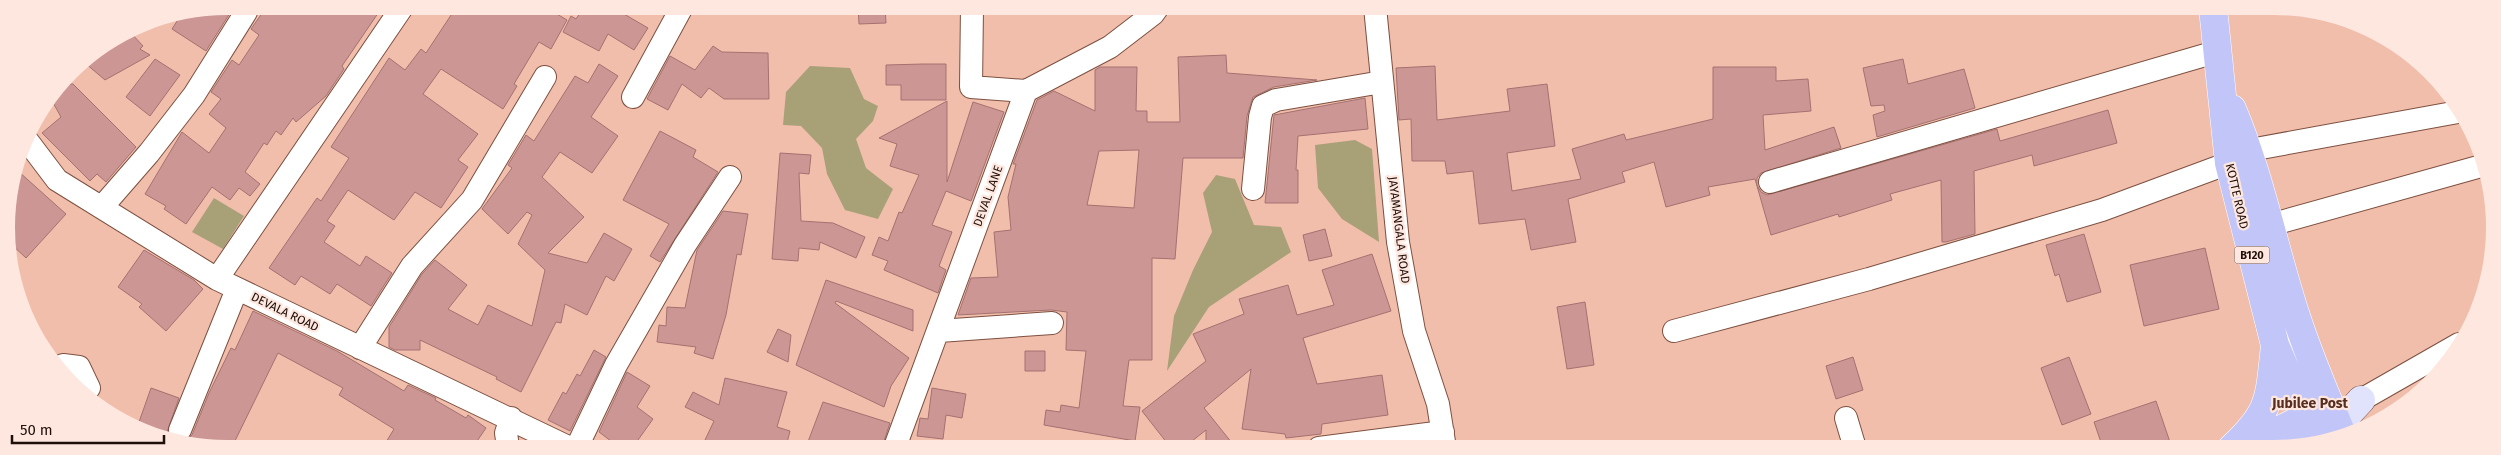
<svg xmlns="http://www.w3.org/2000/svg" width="2501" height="455" font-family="'Fira Sans',sans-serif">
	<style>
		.green { fill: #a8a177 }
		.building { fill: #cc9694; stroke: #a47170; fill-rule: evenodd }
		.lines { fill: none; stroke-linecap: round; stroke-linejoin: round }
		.minor-casing { stroke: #7d5040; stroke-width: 24 }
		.secondary-casing { stroke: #7d5040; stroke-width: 29 }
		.primary-casing { stroke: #fff; stroke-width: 29 }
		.minor { stroke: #fff; stroke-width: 22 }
		.secondary { stroke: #e1e2fc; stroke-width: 28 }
		.primary { stroke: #c2c5f8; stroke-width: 28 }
		.labels { text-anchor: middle; stroke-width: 4.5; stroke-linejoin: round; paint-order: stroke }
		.shield { fill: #fde7df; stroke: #624f48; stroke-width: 1 }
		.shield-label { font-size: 11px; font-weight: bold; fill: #200e08 }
		.street-label { font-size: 12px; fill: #200e08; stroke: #fde7df }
		.neighbourhood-label { font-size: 14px; font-weight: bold; fill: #562d1e; stroke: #fde7df }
	</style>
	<rect width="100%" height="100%" fill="#f2beac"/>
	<!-- green -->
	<path class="green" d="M810,66L850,68L864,99L878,106L873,121L856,139L866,168L893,189L878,219L845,210L827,174L822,148L801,126L783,125L786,92Z
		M1355,140L1372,149L1379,242L1342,219L1318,188L1315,145Z
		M1216,175L1235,179L1254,225L1281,227L1291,252L1209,307L1167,371L1174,316L1193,270L1212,232L1203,193Z
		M214,198L244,216L223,249L192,232Z"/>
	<!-- building -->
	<path class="building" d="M267,6H383L342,66L344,69L326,96L296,122L293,118L281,135L276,131L267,145L264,143L245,172L260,184L250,196L239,188L230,200L212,187L186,224L164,209L166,206L145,194L182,132L209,153L226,128L209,114L221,99L211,92L232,60L239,65L259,35L251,29Z
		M457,6L545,7L567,20L551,49L539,42L514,84L517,86L503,109L441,69L423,94L478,134L458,160L468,167L441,208L415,192L394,220L348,190L327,221L335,226L324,242L360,266L366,256L392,273L371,306L337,284L330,294L301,276L295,285L269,268L317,198L321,201L349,158L331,147L389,58L405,70L421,49L426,53Z
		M584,7H612L648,28L634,50L608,34L599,51L563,32L571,16L576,19Z
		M858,7H885L886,23L859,24Z
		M221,8L230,13L206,51L172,29L181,15Z
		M130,32L143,46L140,49L150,55L105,80L85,63L116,45L114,42Z
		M713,46L722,52L768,53L769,99H724L709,88L701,98L682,84L668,110L647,99L670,56L695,70Z
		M1226,55L1227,73L1317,80L1274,87L1253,97L1247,116L1243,158H1183L1175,259L1152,258V360H1129L1123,406L1140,407L1135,441L1044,425L1046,410L1060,412L1061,405L1079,408L1086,351L1066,350L1067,312L1051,310L958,315L971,278L998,277L994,232L1011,230L1008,197L1016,164H1013L1037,100L1054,91L1095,111V70L1100,67H1137L1136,111H1147V122H1180L1178,57ZM1139,150L1134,208L1087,205L1099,151Z
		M155,59L180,75L150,116L126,97Z
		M1903,59L1908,84L1964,69L1975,108L1877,137L1873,115L1885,111L1884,105L1871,106L1863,68Z
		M599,64L618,76L591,117L618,136L592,173L560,152L542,177L584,217L548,253L587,263L604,233L632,249L614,281L606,276L587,315L565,304L561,323L556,322L521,392L496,379L497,377L420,340V350H395L389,347V327L422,274L435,260L467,285L448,309L478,325L488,305L532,326L545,270L518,244L532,215L527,212L508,234L482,209L512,168L508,165L526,135L534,141L575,76L588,83Z
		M923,64H946V100H901V85H886V65Z
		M1435,66L1437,120L1510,111L1507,89L1547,84L1555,146L1507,153L1512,191L1581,179L1572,149L1624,134L1626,140L1713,119V67H1776V81L1808,79L1811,111L1763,115L1765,150L1834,127L1841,148L1761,173L1757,178V185L1761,192L1767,195L1997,129L2000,141L2108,110L2117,143L2034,166L2032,155L1974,171L1975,234L1946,242H1942L1941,180L1890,194L1892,200L1839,217L1838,214L1771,235L1755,179L1708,187L1710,195L1666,207L1654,162L1622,172L1625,182L1568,199L1576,242L1531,250L1525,219L1479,224L1473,171L1447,174L1445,161H1412L1411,119L1399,120L1396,68Z
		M67,84H73L136,147L106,182L97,174L90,181L42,133L61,117L51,99L58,89Z
		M1365,98L1368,129L1298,136L1296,170H1298V203H1265L1274,115Z
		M947,101V182L973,102L1004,112L971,201L946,191L932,225L952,232L939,266L946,270L938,293L884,270L888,261L872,255L879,237L888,241L899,212L902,213L919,175L890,166L897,144L879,138Z
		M660,131L696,150L693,157L718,172L660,262L650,256L669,224L623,200Z
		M780,153L811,155L809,174L799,173L801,221L833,223L865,237L856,258L820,242L819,250L799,248L798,261L772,259Z
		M18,171L66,214L26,258L11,244L7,213Z
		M723,211L748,214L741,255L737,254L726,315L713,359L694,353L696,347L657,342L659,325L666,326L667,307L685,308L697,250Z
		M1325,229L1332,256L1309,261L1303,235Z
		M2084,234L2101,292L2067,302L2059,274L2055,276L2046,245Z
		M2205,248L2219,309L2144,326L2130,265Z
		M144,250L194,280L203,289L166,331L139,307L142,304L118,287Z
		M1372,254L1391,311L1303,338L1317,384L1382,375L1388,415L1322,424L1321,434L1286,438L1285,434L1242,429L1251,369L1204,408L1236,448H1206V430L1183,448H1171L1142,411L1206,361L1193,334L1244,314L1239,299L1288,285L1297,315L1334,305L1322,270Z
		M826,280L913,310V331L836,301L835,303L909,358L891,386L884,407L796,365Z
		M1585,302L1594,365L1567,369L1557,307Z
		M253,311L337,351L404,391L408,385L436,398L435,400L466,418L468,415L486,428L473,447H383L394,429L339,395L343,388L278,353L232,447H199L185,442L192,435L209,393L231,348L235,350Z
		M778,329L791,335L788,362L767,352Z
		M594,350L606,357L570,431L548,420L563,392L566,394L577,374L580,376Z
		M1025,351H1045V371H1025Z
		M1853,357L1863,390L1836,399L1826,366Z
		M2069,357L2091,414L2062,425L2041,368Z
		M627,372L650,386L637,407L653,419L633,447H619L599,432Z
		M725,378L787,392L777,427L790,431L786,447H720L705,440L714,421L685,407L693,392L719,405Z
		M151,388L179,398L167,432L139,422Z
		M932,388L966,394L962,418L946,415L943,439L917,436L920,418L928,419Z
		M2156,401L2172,448H2103L2094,422Z
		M823,402L890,423L882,447H806Z"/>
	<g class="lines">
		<defs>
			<path id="minor" d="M972,7L971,87L1026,91
				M1375,7L1398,242L1414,331L1438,404L1445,448
				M633,97L682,7
				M26,139L57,180L217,279L568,447
				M2250,150L2458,112
				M1770,182L2219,51
				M1253,189L1260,117L1263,106L1276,100L1382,82
				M102,207L149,153L194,95L246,12
				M2270,225L2485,165
				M217,279L403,6
				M939,331L1052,323
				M1674,331L1869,279L2102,210L2229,163
				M360,348L412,266L472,200L545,77
				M58,368L63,365L79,367L89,388
				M2361,400L2459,344
				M1846,418L1855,448
				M180,430L237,289
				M508,447L506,433L511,418
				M577,447L616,365L685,245L730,177
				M895,447L1026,91L1110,47L1153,14L1158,7
				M1319,448L1443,432"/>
			<path id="secondary" d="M2338,425L2361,400"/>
			<path id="primary" d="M2213,8L2229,163L2275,345L2316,441
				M2232,109C2260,175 2273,245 2295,313C2308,354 2325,394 2342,434
				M2232,448C2272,411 2269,398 2275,346
				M2243,448L2322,409
				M2290,448L2330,429"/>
		</defs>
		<!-- minor casing -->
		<use href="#minor" class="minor-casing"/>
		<!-- secondary casing -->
		<use href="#secondary" class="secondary-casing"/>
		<!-- primary casing -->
		<use href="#primary" class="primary-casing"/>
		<!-- minor -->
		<use href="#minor" class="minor"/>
		<!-- secondary -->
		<use href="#secondary" class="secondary"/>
		<!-- primary -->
		<use href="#primary" class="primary"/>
	</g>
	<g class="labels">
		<!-- shield labels -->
		<rect class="shield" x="2234.5" y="246.5" width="35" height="17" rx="4"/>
		<g class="shield-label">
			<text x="2252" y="259">B120</text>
		</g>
		<!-- street labels -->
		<g class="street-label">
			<text transform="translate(988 196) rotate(-70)" y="4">DEVAL LANE</text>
			<text transform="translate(2237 196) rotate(77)" y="4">KOTTE ROAD</text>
			<text transform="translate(1399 230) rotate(83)" y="4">JAYAMANGALA ROAD</text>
			<text transform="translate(285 312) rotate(26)" y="4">DEVALA ROAD</text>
		</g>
		<!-- neighbourhood labels -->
		<g class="neighbourhood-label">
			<text x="2310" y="408">Jubilee Post</text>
		</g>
	</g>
	<!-- crop -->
	<path d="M0 0H2501V455H0ZM227 15H2274A212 212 0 0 1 2486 227V228A212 212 0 0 1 2274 440H227A212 212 0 0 1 15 228V227A212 212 0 0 1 227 15Z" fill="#fde7df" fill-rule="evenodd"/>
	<!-- scale -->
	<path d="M12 435v8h152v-8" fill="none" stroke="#200e08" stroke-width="2.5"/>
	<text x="20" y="435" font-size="15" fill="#200e08" stroke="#fde7df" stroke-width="4" paint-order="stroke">50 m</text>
</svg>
